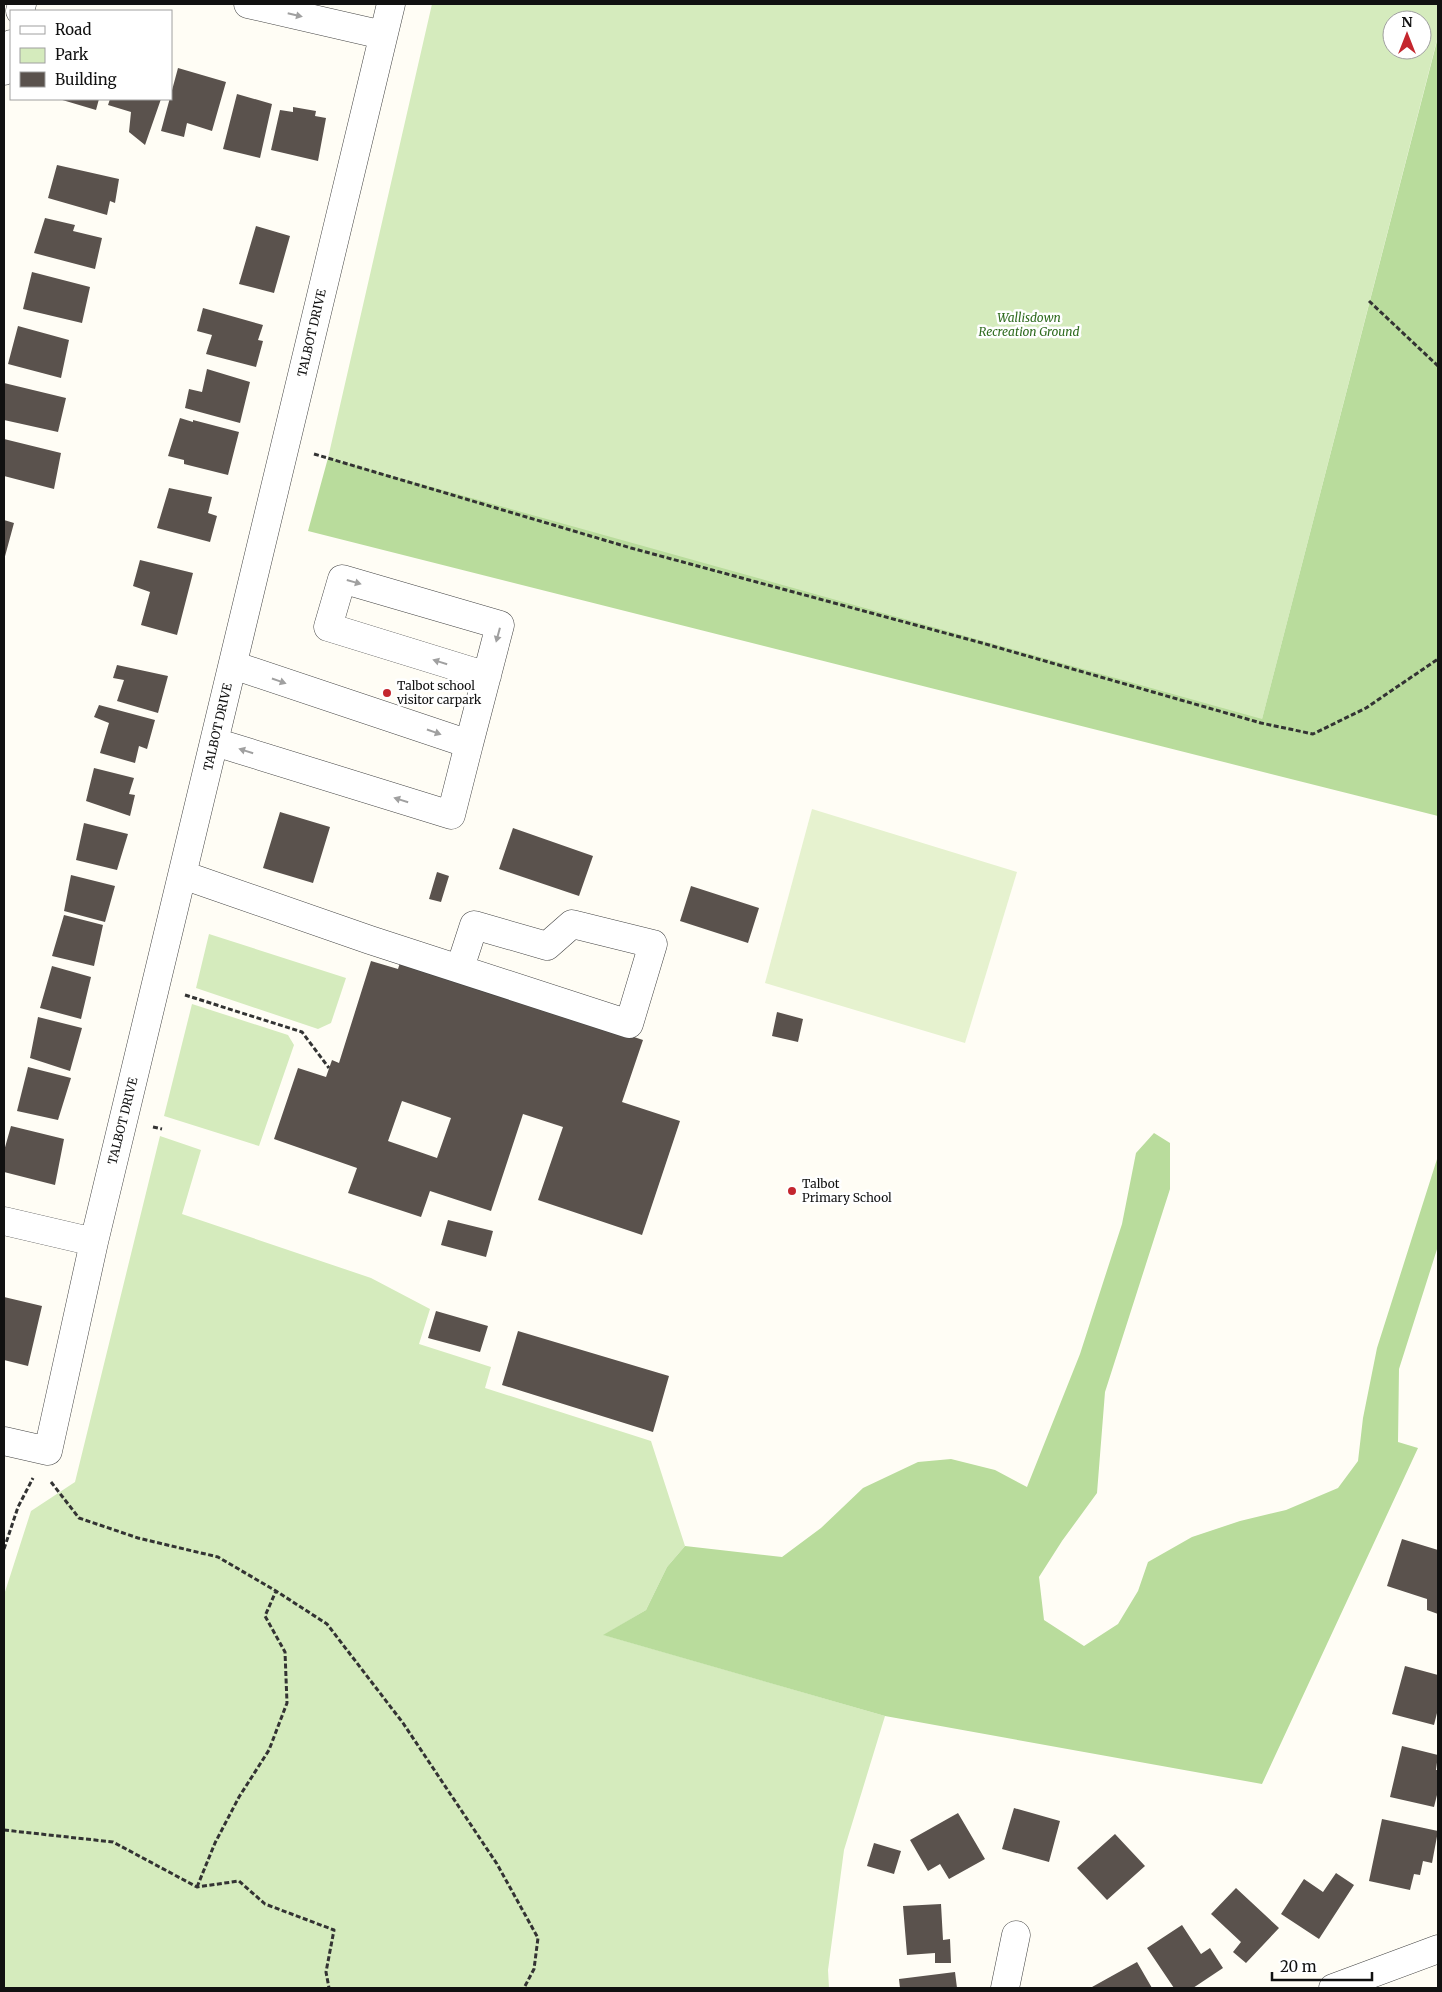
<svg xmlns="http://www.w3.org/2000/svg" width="1442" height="1992" font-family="Merriweather,serif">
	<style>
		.green { fill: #d5ebbd; fill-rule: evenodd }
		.forest { fill: #b9dc9c }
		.pitch { fill: #e6f2cf }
		.building { fill: #5a524d; fill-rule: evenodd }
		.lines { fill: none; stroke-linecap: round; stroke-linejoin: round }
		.minor-casing { stroke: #444; stroke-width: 29 }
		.path { stroke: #333; stroke-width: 3; stroke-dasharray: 5 2.5; stroke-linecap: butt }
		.minor { stroke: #fff; stroke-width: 28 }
		.oneway { fill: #a0a0a0 }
		.poi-dot { fill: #c4262e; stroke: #fff; stroke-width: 2 }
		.labels { text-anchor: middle; stroke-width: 5; stroke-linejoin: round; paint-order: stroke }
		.park-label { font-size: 12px; font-style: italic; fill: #2f6b1f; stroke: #fff }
		.street-label { font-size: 12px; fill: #111; stroke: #fff }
		.poi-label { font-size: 12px; fill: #111; stroke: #fff; text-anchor: start }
	</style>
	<rect width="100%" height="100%" fill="#fffdf5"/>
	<!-- green -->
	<path class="green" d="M432,4H1438V36L1261,723L328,458ZM1392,20H1422V50H1392Z
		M209,934L346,978L331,1023L318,1029L196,988Z
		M192,1004L288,1035L294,1045L259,1146L164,1116Z
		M160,1136L201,1150L182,1214L371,1278L430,1309L419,1344L491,1367L485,1388L651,1441L685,1546L667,1567L646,1610L604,1635L885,1716L844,1850L828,1970L829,1988H4V1595L31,1511L75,1482Z"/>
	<!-- forest -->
	<path class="forest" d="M1438,37V816L308,531L328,458L1262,719Z
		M1154,1133L1170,1143V1189L1105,1392L1097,1493L1062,1541L1039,1577L1044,1620L1084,1646L1118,1624L1138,1591L1148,1562L1192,1537L1240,1521L1286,1510L1338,1488L1358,1461L1363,1418L1377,1348L1438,1156V1246L1399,1369L1398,1442L1418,1448L1262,1784L885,1716L603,1635L646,1610L667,1567L685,1546L782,1557L821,1528L863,1488L918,1462L951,1459L995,1470L1027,1487L1080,1354L1122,1224L1136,1153Z"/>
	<!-- pitch -->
	<path class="pitch" d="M812,809L1017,872L965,1043L765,983Z"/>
	<!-- building -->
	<path class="building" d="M178,68L226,82L212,131L187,123L184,137L161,131Z
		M237,94L272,104L260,158L223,149Z
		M59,99H99L96,110Z
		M110,99H161L145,145L129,132L131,112L108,105Z
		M293,107L316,111L315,116L326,118L318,161L271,150L280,110L293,112Z
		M57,165L119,179L115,203L110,201L107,215L48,198Z
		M45,218L75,225L73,231L102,238L95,269L34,253Z
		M256,226L290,236L274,293L239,284Z
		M32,272L90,287L82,323L23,309Z
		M203,308L263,325L258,340L263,341L256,367L206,354L212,335L197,331Z
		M18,326L69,340L61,378L8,364Z
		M207,369L250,382L240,423L185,408L189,389L202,392Z
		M4,383L66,398L58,432L4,420Z
		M180,418L193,422V420L239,432L228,475L184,464V460L168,456Z
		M4,439L61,453L54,489L4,476Z
		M169,488L212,497L208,513L217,516L210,542L157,528Z
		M4,520L14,523L4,560Z
		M140,560L193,573L177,635L141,625L150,592L133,586Z
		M117,665L168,676L158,713L117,701L124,680L113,678Z
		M99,705L155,720L147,749L139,746L135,763L100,753L109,723L94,717Z
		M94,768L134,778L129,794L135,795L130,816L86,801Z
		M280,812L330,827L313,883L263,868Z
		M84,823L128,834L117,870L76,860Z
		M513,828L593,856L579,896L499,869Z
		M437,872L449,876L441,902L429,899Z
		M71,875L115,886L105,922L64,911Z
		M691,886L759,908L748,943L680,921Z
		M64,915L103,925L94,966L52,956Z
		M403,953L442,973L643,1040L622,1102L680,1121L642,1235L538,1200L563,1127L523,1114L491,1211L430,1191L421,1217L348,1193L357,1168L274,1139L298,1068L326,1077L332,1060L339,1063L371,961L398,969ZM402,1101L451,1118L437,1158L388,1141Z
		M52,966L91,977L81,1019L40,1008Z
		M777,1012L803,1019L798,1042L772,1036Z
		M38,1017L82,1028L70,1071L30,1058Z
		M28,1067L71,1078L58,1120L17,1111Z
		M11,1126L64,1139L55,1185L4,1172V1151Z
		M448,1220L493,1231L486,1257L441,1245Z
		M4,1297L42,1306L28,1366L4,1360Z
		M436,1311L488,1326L480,1352L428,1338Z
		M518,1331L669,1376L653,1432L502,1385Z
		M1402,1539L1438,1550V1614L1427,1610V1599L1387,1586Z
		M1405,1666L1438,1675V1709L1434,1725L1392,1714Z
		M1402,1746L1438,1755L1436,1770H1438V1791L1434,1807L1390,1797Z
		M1014,1808L1060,1821L1049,1862L1002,1849Z
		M958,1813L985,1859L949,1879L940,1864L928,1871L910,1840Z
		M1382,1819L1438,1831L1432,1863L1423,1861L1420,1875L1414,1874L1410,1890L1369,1881Z
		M1115,1834L1145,1866L1107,1900L1077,1868Z
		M874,1843L901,1851L894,1874L867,1866Z
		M1336,1873L1354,1885L1319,1939L1281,1914L1304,1879L1323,1892Z
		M1236,1888L1279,1928L1246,1963L1233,1952L1241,1942L1211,1914Z
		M941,1904L943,1940L950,1939L951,1963H935V1953L907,1955L903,1906Z
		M1182,1925L1201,1954L1210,1948L1223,1968L1193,1988H1174L1147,1948Z
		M1137,1962L1152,1988H1093L1092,1987Z
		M955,1972L957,1988H900L899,1979Z"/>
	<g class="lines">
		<defs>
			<path id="minor" d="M248,4L383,35
				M20,11L22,4
				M4,71L11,44
				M215,742L451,815L469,744L233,665
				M469,744L500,625L342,579L328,627L487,676
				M183,875L370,940L629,1024L653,944L572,924L547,946L474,925L460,968
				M4,1221L94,1242
				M4,1441L48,1451L94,1242L391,4
				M1005,1988L1016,1935
				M1333,1988L1438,1949"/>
		</defs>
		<!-- minor casing -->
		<use href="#minor" class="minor-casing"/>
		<!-- path -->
		<path class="path" d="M1369,301L1438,366
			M314,454L631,548L982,643L1261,723L1313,734L1366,708L1438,659
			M185,995L302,1032L329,1068
			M153,1127L162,1129
			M51,1482L79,1518L138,1538L218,1557L276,1591L327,1624L403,1723L497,1864L538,1938L534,1969L524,1988
			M4,1549L18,1507L33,1478
			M4,1830L113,1842L197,1887L239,1881L265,1904L334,1930L326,1972L329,1988
			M197,1887L215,1843L239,1797L269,1750L287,1703L285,1652L265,1616L276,1591"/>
		<!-- minor -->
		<use href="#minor" class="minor"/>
	</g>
	<!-- one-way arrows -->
	<defs><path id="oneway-solid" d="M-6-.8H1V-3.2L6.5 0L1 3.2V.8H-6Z" transform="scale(1.25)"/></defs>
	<g class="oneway">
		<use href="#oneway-solid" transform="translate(295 15) rotate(13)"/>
		<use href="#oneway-solid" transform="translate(354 582) rotate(16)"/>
		<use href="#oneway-solid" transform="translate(498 635) rotate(105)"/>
		<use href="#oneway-solid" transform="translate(440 662) rotate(-163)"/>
		<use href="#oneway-solid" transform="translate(279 681) rotate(19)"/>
		<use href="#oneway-solid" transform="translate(434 732) rotate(19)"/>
		<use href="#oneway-solid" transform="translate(246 751) rotate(-163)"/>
		<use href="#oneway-solid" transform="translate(401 800) rotate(-163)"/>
	</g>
	<!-- markers -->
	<g class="poi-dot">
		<circle cx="387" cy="693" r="5"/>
		<circle cx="792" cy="1191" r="5"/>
	</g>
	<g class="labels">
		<!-- park labels -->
		<g class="park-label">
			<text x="1029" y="322">Wallisdown<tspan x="1029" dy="14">Recreation Ground</tspan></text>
		</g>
		<!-- street labels -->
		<g class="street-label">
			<text transform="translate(312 333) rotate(-77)" y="4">TALBOT DRIVE</text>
			<text transform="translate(218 727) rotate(-77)" y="4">TALBOT DRIVE</text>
			<text transform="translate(123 1121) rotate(-76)" y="4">TALBOT DRIVE</text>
		</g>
		<!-- poi labels -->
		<g class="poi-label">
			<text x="397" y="690">Talbot school<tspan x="397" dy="14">visitor carpark</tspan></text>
			<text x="802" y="1188">Talbot<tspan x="802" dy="14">Primary School</tspan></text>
		</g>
	</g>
	<!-- border -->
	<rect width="1442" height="1992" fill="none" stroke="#111111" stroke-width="10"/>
	<!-- legend -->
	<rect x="10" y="10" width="162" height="90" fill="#ffffff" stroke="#a0a0a0"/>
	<rect x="20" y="26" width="25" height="8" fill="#ffffff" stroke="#a0a0a0"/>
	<text x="55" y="35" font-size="15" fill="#111111">Road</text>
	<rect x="20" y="48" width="25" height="15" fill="#d5ebbd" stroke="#a0a0a0"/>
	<text x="55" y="60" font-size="15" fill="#111111">Park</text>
	<rect x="20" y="72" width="25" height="15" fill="#5a524d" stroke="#a0a0a0"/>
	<text x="55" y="85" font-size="15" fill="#111111">Building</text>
	<!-- north arrow -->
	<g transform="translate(1407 35)"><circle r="24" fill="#ffffff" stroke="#a0a0a0"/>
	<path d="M0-4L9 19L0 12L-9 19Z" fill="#c4262e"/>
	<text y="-8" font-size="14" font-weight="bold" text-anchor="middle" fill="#111111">N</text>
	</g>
	<!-- scale -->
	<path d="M1272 1972v8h100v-8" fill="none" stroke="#111111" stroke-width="2.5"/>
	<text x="1280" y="1972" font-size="15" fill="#111111" stroke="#ffffff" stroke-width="4" paint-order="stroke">20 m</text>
</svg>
